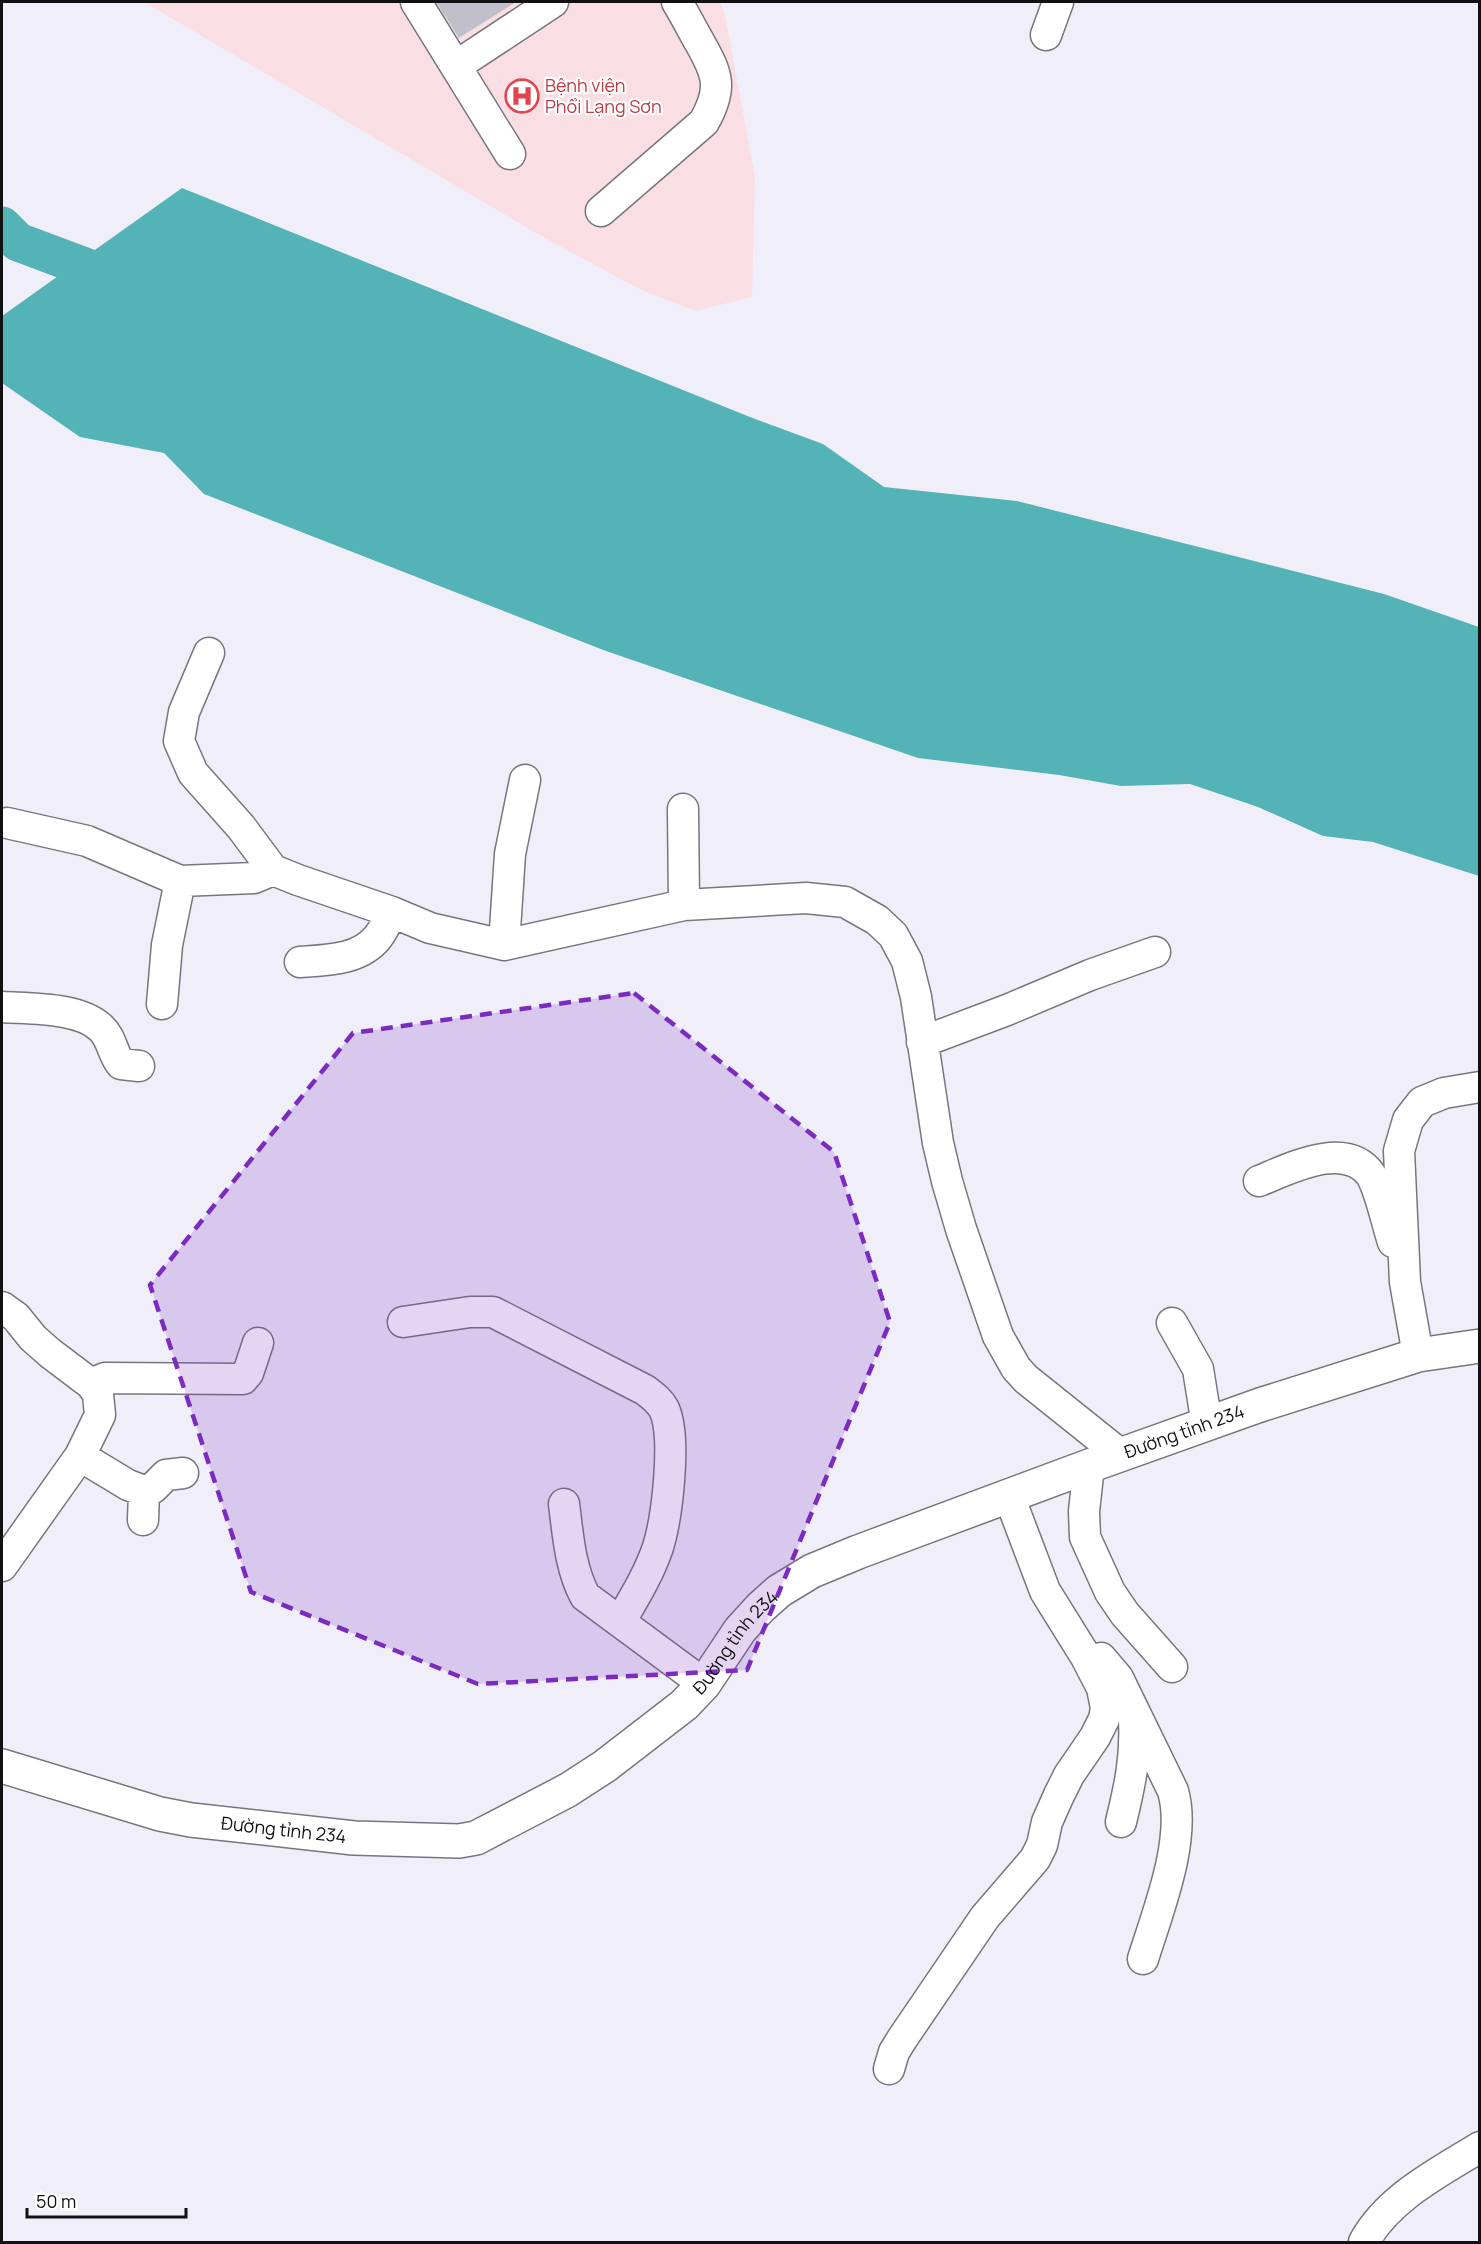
<svg xmlns="http://www.w3.org/2000/svg" width="1481" height="2244" font-family="Manrope,sans-serif">
	<style>
		.medical { fill: #f9dfe3 }
		.water { fill: #54b3b7 }
		.lines { fill: none; stroke-linecap: round; stroke-linejoin: round }
		.river { stroke: #54b3b7; stroke-width: 39 }
		.building { fill: #c1c0ca }
		.minor-casing { stroke: #77767f; stroke-width: 33 }
		.major-casing { stroke: #77767f; stroke-width: 36 }
		.minor { stroke: #fff; stroke-width: 30 }
		.major { stroke: #fff; stroke-width: 33 }
		.marked { fill: #7b2cbf; fill-opacity: 0.2; stroke: #7b2cbf; stroke-width: 4.5; stroke-dasharray: 12 8; stroke-linejoin: round }
		.labels { text-anchor: middle; stroke-width: 4.5; stroke-linejoin: round; paint-order: stroke }
		.health-label { font-size: 18px; fill: #be3a42; stroke: #fff; text-anchor: start }
		.street-label { font-size: 18px; fill: #111114; stroke: #fff }
	</style>
	<rect width="100%" height="100%" fill="#f0eff9"/>
	<!-- medical -->
	<path class="medical" d="M144,2H720L725,15L755,177L752,297L696,311L643,291L541,236Z"/>
	<!-- water -->
	<path class="water" d="M182,188L750,417L823,444L884,487L1017,501L1384,594L1479,627V876L1373,842L1323,836L1258,807L1190,784L1121,786L1059,775L918,758L606,651L204,494L164,453L80,437L2,383V316Z"/>
	<g class="lines">
		<!-- river -->
		<path class="river" d="M2,226L18,242L125,282"/>
	</g>
	<!-- building -->
	<path class="building" d="M436,2H516L459,38Z"/>
	<g class="lines">
		<defs>
			<path id="minor" d="M416,2L510,154
				M1046,35L1058,2
				M456,66L553,2
				M601,211L704,122C723,88 718,75 700,43C692,29 685,15 677,2
				M209,653L184,712L179,741L193,773L241,827L273,870L298,880L392,912L430,928L504,945L684,905L806,898L845,902L877,920L893,935L907,961L916,997L938,1143L947,1181L961,1229L998,1336L1016,1368L1026,1379L1121,1455
				M683,809L684,905
				M7,823L87,841L180,881
				M504,945L510,854L525,780
				M300,962C328,960 360,960 378,937C384,929 388,920 392,912
				M162,1004L167,945L180,881L254,878L273,870
				M2,1007C30,1009 79,1007 101,1028C112,1038 112,1053 121,1064L139,1066
				M922,1042L1007,1010L1090,975L1155,952
				M1259,1181C1289,1169 1346,1139 1371,1175C1380,1190 1387,1224 1393,1242
				M2,1307L16,1317L33,1338L50,1353L91,1384L98,1394L100,1415L80,1456L2,1566
				M403,1322L470,1312H493L645,1390C653,1396 659,1400 664,1409C677,1437 667,1518 658,1547C649,1574 634,1598 620,1622
				M1172,1323L1198,1369L1207,1425
				M1418,1355L1405,1282L1399,1151L1408,1120L1422,1102L1444,1093L1480,1087
				M91,1384L105,1378L243,1379L248,1373L258,1343
				M80,1456L128,1485L144,1491L153,1488L166,1475L183,1473
				M1089,1466L1084,1511L1085,1537L1110,1592L1125,1614L1172,1667
				M564,1504C568,1535 570,1568 585,1596L704,1684
				M143,1520L144,1491
				M1101,1658L1118,1678L1173,1791C1187,1839 1158,1911 1143,1959
				M1121,1822C1130,1785 1136,1757 1134,1720
				M889,2069L894,2052L902,2039L985,1917L1035,1859L1042,1845L1047,1822L1059,1795L1069,1775L1095,1737L1104,1719L1106,1708L1102,1688L1086,1657L1045,1591L1009,1496
				M1364,2242C1388,2198 1438,2173 1480,2147"/>
			<g id="major">
				<path id="s1" d="M2,1766L160,1814L191,1820L354,1838L459,1841L476,1838L568,1790L605,1766L684,1705L704,1684L740,1630L760,1608L779,1591L812,1571L858,1552L1089,1466L1260,1405L1418,1355L1480,1346"/>
			</g>
		</defs>
		<!-- minor casing -->
		<use href="#minor" class="minor-casing"/>
		<!-- major casing -->
		<use href="#major" class="major-casing"/>
		<!-- minor -->
		<use href="#minor" class="minor"/>
		<!-- major -->
		<use href="#major" class="major"/>
	</g>
	<!-- marked area -->
	<path class="marked" d="M634,993L834,1152L890,1322L747,1670L478,1684L251,1592L150,1285L353,1033Z"/>
	<!-- icons -->
	<defs>
		<symbol id="hospital-ring" viewBox="-11 -11 22 22"><circle r="9.5" fill="#fff" stroke="#e0444e" stroke-width="1.5"/><path d="M-5-5h3v3.5h4V-5h3V5h-3V1.5h-4V5h-3Z" fill="#e0444e"/></symbol>
	</defs>
	<g fill-rule="evenodd">
		<use href="#hospital-ring" x="503" y="77" width="38" height="38"/>
	</g>
	<g class="labels">
		<!-- health labels -->
		<g class="health-label">
			<text x="545" y="92">Bệnh viện<tspan x="545" dy="21">Phổi Lạng Sơn</tspan></text>
		</g>
		<!-- street labels -->
		<g class="street-label">
			<text dy="6" stroke="none"><textPath href="#s1" startOffset="1316">Đường tỉnh 234</textPath></text>
			<text dy="6" stroke="none"><textPath href="#s1" startOffset="812">Đường tỉnh 234</textPath></text>
			<text dy="6" stroke="none"><textPath href="#s1" startOffset="290">Đường tỉnh 234</textPath></text>
		</g>
	</g>
	<!-- border -->
	<rect width="1481" height="2244" fill="none" stroke="#111114" stroke-width="6"/>
	<!-- scale -->
	<path d="M27 2208v9h159v-9" fill="none" stroke="#111114" stroke-width="3"/>
	<text x="36" y="2208" font-size="18" fill="#111114" stroke="#ffffff" stroke-width="4.5" paint-order="stroke">50 m</text>
</svg>
